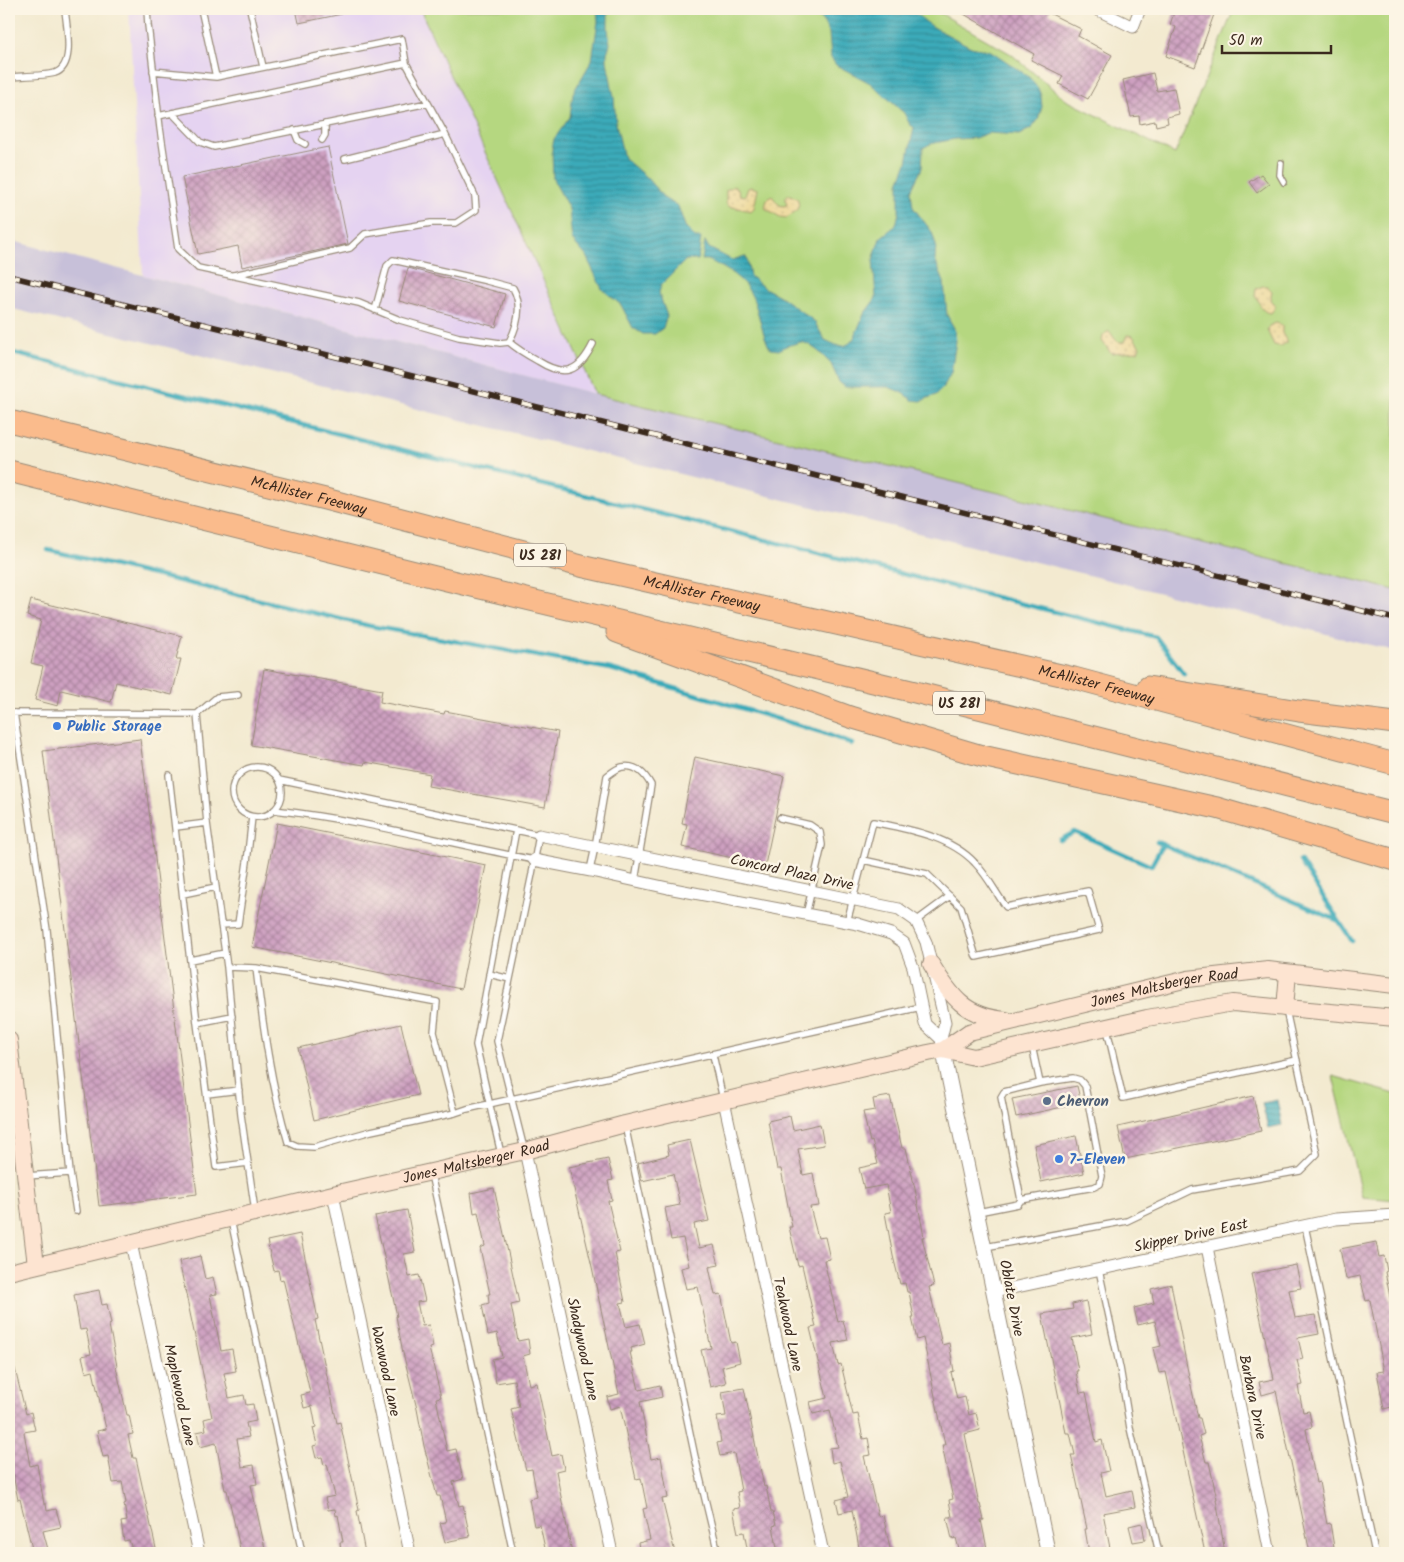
<svg xmlns="http://www.w3.org/2000/svg" width="1404" height="1562" font-family="Kalam,sans-serif">
	<style>
		.built { fill: #e5d3f1 }
		.industrial { fill: #c7c0d9 }
		.grass { fill: #b5d780; stroke: #78804f }
		.sand { fill: url(#sand-dots); stroke: #94825e }
		.water { fill: url(#water-rules); stroke: #3b6a6c }
		.lines { fill: none; stroke-linecap: round; stroke-linejoin: round }
		.stream { stroke: #3baab9; stroke-width: 4.5 }
		.building { fill: url(#building-cross-hatch) }
		.service-casing { stroke: #978a77; stroke-width: 8 }
		.minor-casing { stroke: #978a77; stroke-width: 13 }
		.tertiary-casing { stroke: #978a77; stroke-width: 16 }
		.secondary-casing { stroke: #978a77; stroke-width: 18 }
		.motorway-casing { stroke: #978a77; stroke-width: 23 }
		.service { stroke: #fff; stroke-width: 5.5 }
		.minor { stroke: #fff; stroke-width: 11 }
		.tertiary { stroke: #fff; stroke-width: 14 }
		.secondary { stroke: #fde4d1; stroke-width: 16 }
		.motorway { stroke: #fabb8c; stroke-width: 21 }
		.rail-casing { stroke: #3b2a1e; stroke-width: 5.5 }
		.rail { stroke: #fcf5e5; stroke-width: 4; stroke-dasharray: 11; stroke-linecap: butt }
		.shop-dot { fill: #3f7fe0; stroke: #fcf5e5; stroke-width: 2 }
		.service-dot { fill: #5c6f8a; stroke: #fcf5e5; stroke-width: 2 }
		.labels { text-anchor: middle; stroke-width: 5; stroke-linejoin: round; paint-order: stroke }
		.shield { fill: #fcf5e5; stroke: #75675a; stroke-width: 1 }
		.shield-label { font-size: 14px; font-weight: bold; fill: #3b2a1e }
		.street-label { font-size: 15px; fill: #3b2a1e; stroke: #fcf5e5 }
		.shop-label { font-size: 15px; font-weight: bold; fill: #366cbe; stroke: #fcf5e5; text-anchor: start }
		.service-label { font-size: 15px; font-weight: bold; fill: #4e5e75; stroke: #fcf5e5; text-anchor: start }
	</style>
	<defs>
		<pattern id="sand-dots" width="8" height="8" patternUnits="userSpaceOnUse" patternTransform="scale(1.25)"><rect width="8" height="8" fill="#eeda9e"/><path d="M2 2h.1M6 6h.1" fill="none" stroke="#cdbb88" stroke-width="1.8" stroke-linecap="round"/></pattern>
		<pattern id="water-rules" width="6" height="5" patternUnits="userSpaceOnUse" patternTransform="scale(1.25)"><rect width="6" height="5" fill="#3baab9"/><path d="M0 2.5h6" fill="none" stroke="#338b96"/></pattern>
		<pattern id="building-cross-hatch" width="8" height="8" patternUnits="userSpaceOnUse" patternTransform="scale(1.25)"><rect width="8" height="8" fill="#cea0c1"/><path d="M0 0l8 8M0 8l8-8" fill="none" stroke="#a8839c"/></pattern>
	</defs>
	<rect width="100%" height="100%" fill="#fcf5e5"/>
	<filter id="ink" filterUnits="userSpaceOnUse"><feTurbulence type="fractalNoise" baseFrequency=".02" numOctaves="2"/><feDisplacementMap in="SourceGraphic" scale="10" xChannelSelector="R" yChannelSelector="G"/><feConvolveMatrix kernelMatrix="1 2 1 2 8 2 1 2 1" color-interpolation-filters="sRGB"/></filter>
	<filter id="wash" filterUnits="userSpaceOnUse"><feTurbulence type="fractalNoise" baseFrequency=".0096" numOctaves="4" result="noise"/><feDisplacementMap in="SourceGraphic" scale="20" xChannelSelector="R" yChannelSelector="G"/><feGaussianBlur stdDeviation="1.12" result="paint"/><feColorMatrix in="noise" values="0 0 0 0 0 0 0 0 0 0 0 0 0 0 0 0 0 1.4 0 .05"/><feComposite in="paint" operator="in"/></filter>
	<g filter="url(#wash)">
		<rect width="100%" height="100%" fill="#f3ead0"/>
		<!-- built -->
		<path class="built" d="M129,9H420L595,394L143,275Z"/>
		<!-- industrial -->
		<path class="industrial" d="M9,240L595,394L1395,590V651L9,308Z"/>
		<!-- grass -->
		<path class="grass" d="M420,9H933L1011,54L1066,100L1175,154L1234,9H1395V590L595,394Z
			M1333,1076L1395,1094V1200L1362,1197Z"/>
		<!-- sand -->
		<path class="sand" d="M734,186L738,189L740,195L745,196L748,188L751,187L758,189L754,208L751,211L728,206L726,202V190Z
			M787,195H790L797,198C802,208 794,213 787,218L780,217L765,208L767,199L772,196L779,205L783,206L787,205L785,198Z
			M1263,286H1267L1272,291L1270,300L1275,305V308L1271,313C1260,313 1260,301 1255,295L1256,289Z
			M1276,323L1282,325V333L1286,340V343L1281,346L1274,345L1267,330L1269,326Z
			M1107,332H1110C1115,338 1115,343 1124,342L1127,335L1133,336L1140,347L1138,351L1111,353L1102,341L1103,336Z"/>
		<!-- water -->
		<path class="water" d="M597,9H608V29L610,44L607,53V61L614,97L616,124L624,158L646,177L665,199L678,206L685,226L695,238H701L698,260H686L661,285L659,293L667,316L663,328L655,334H643L633,328L621,305L602,289L586,256L572,240L569,209L553,179L552,149L554,139L570,117L573,93L592,60L598,21Z
			M808,9H910L926,22L935,28L971,47L991,51L1028,76L1038,88L1041,96L1042,107L1038,120L1032,128L1019,135L988,133L975,138L955,139L930,144L923,148L922,168L911,191L913,207L932,232L936,245L935,260L944,282L947,315L954,328L956,341L951,373L943,388L936,395L921,401L912,400L901,392L888,387H845L839,382L831,364L818,351L808,344L801,342L786,346L779,350L770,349C752,311 763,289 720,266C713,263 710,259 702,260L705,241L709,248L732,260L745,256L747,259L750,276L763,287L780,296L814,321L825,340L836,345L844,346L850,343L854,338L864,314L876,298L873,260L880,238L895,226L897,221L899,212V183L907,162L914,127L910,125L904,113L870,83L836,65L831,58L829,33L824,23L818,15Z
			M1277,1100L1282,1125L1268,1128L1262,1103Z"/>
		<g class="lines">
			<!-- stream -->
			<path class="stream" d="M9,352L1156,637L1184,674
				M48,550L370,626L611,669L821,732L852,744
				M1060,840L1075,832L1151,866L1163,844
				M1157,842L1339,921
				M1300,861L1352,941"/>
		</g>
		<g id="blocks">
			<!-- building -->
			<path class="building" d="M296,9H342V14L299,23Z
				M955,9H1051L1049,13L1081,29L1078,36L1112,55L1088,99L1059,84L1063,76L1031,60L1034,54Z
				M1175,9H1216L1195,67L1166,56L1176,27L1170,25Z
				M1153,73L1157,91L1174,88L1179,114L1167,117L1168,123L1156,126L1155,121L1140,124L1139,116L1131,117L1123,80Z
				M328,147L348,244L242,267L238,246L198,254L182,177Z
				M1261,174L1269,184L1257,193L1249,182Z
				M408,268L505,294L496,327L399,301Z
				M31,600L182,636L176,659H181L172,695L116,682L111,702L61,690L58,706L35,700L43,666L31,663L41,620L27,616Z
				M264,669L382,690L380,702L444,714L445,711L558,732L545,807L428,786L430,774L365,762L364,765L251,745Z
				M140,739L197,1194L99,1206L43,751Z
				M695,757L784,776L765,865L682,847L687,824L682,823Z
				M277,823L486,865L461,989L252,947Z
				M401,1024L418,1095L314,1120L298,1048Z
				M1077,1086L1081,1103L1016,1117L1012,1099Z
				M890,1096L902,1148H906L915,1189L924,1237H922L934,1286L929,1287L942,1345L949,1343L954,1371L951,1372L957,1399L965,1397L969,1415L976,1413L980,1430L965,1434L979,1504H980L984,1520H981L988,1553H960L956,1538L952,1539L947,1517H952L949,1500L953,1499L942,1445H945L923,1338L917,1340L912,1318H914L909,1292H907L905,1283L900,1284L893,1256L885,1213L891,1212L886,1185L864,1189L859,1168L878,1164L872,1141L870,1142L863,1112L875,1110L873,1099Z
				M1253,1096L1261,1131L1125,1159L1118,1127Z
				M790,1116L793,1130L820,1124L824,1145L798,1149L803,1175L813,1173L819,1206L810,1207L818,1238L825,1237L830,1259L824,1260L838,1322L843,1320L848,1340L833,1343L838,1365L841,1364L853,1415L858,1414L863,1439L868,1438L871,1455L864,1456L878,1516L883,1515L891,1553H860L852,1510L839,1513L836,1500L848,1497L840,1461L832,1463L830,1448L838,1447L830,1410L813,1414L810,1402L827,1398L810,1328L816,1327L802,1265L798,1266L789,1227H792L781,1169H777L768,1121Z
				M1076,1136L1084,1173L1041,1182L1034,1145Z
				M690,1140L709,1221L694,1224L699,1248L714,1245L719,1265L709,1267L715,1295L721,1294L731,1343L736,1342L740,1362L722,1367L726,1383L710,1387L701,1350L711,1348L698,1287L686,1289L681,1268L689,1266L683,1238L671,1240L665,1208L680,1205L673,1174L642,1181L638,1163L669,1155L667,1145Z
				M608,1159L613,1180L608,1181L612,1200L608,1201L620,1252L615,1253L625,1302L620,1303L626,1327L640,1324L645,1344L631,1348L632,1352H630L639,1390L660,1385L662,1397L640,1402L651,1459L661,1457L668,1498L662,1499L675,1553H640L638,1543L650,1540L643,1509L647,1508L641,1478L636,1479L620,1406L610,1409L607,1397L619,1394L592,1267L569,1167Z
				M494,1188L519,1303L511,1305L518,1341L528,1339L530,1354L523,1356L529,1385L537,1383L552,1456L561,1454L564,1469L556,1471L572,1553H546L540,1525L534,1526L529,1499L537,1497L532,1469L526,1470L511,1409L519,1407L514,1380L496,1383L492,1359L502,1357L497,1333L488,1335L482,1305L489,1303L488,1294H490L480,1248L485,1246L478,1212L474,1213L471,1193Z
				M407,1210L415,1252L404,1254L409,1277L419,1275L425,1301L417,1302L422,1326L429,1325L433,1347L429,1348L441,1397L436,1398L447,1451L456,1449L463,1479L453,1482L459,1506L463,1505L470,1537L445,1542L440,1523L446,1522L440,1496H437L424,1446L417,1409L403,1353L396,1316H397L375,1216Z
				M300,1234L318,1319L315,1320L337,1423L340,1422L359,1510L357,1511L365,1553H341L340,1542H343L338,1515L336,1516L335,1509L328,1510L325,1498L335,1496L327,1464L324,1465L322,1457L316,1458L313,1446L317,1445L313,1428L316,1427L312,1406L304,1408L301,1395L310,1393L305,1370L283,1279L280,1280L278,1270L274,1271L267,1241Z
				M1376,1242L1379,1257L1384,1256L1387,1271L1385,1272L1395,1322V1406L1384,1409L1377,1372L1384,1371L1370,1300L1366,1301L1360,1276L1346,1279L1340,1249Z
				M200,1256L205,1279L213,1277L217,1294L210,1295L221,1351L232,1349L236,1371L224,1373L229,1398L244,1395L246,1405L253,1404L256,1421L246,1423L249,1437L237,1439L242,1467L254,1465L257,1484L251,1485L266,1553H241L227,1490H225L216,1443L200,1447L197,1432L206,1430L204,1419L212,1417L179,1261Z
				M1296,1265L1301,1288L1289,1290L1295,1318L1315,1315L1319,1334L1298,1338L1303,1359L1297,1360L1303,1385L1298,1386L1303,1412L1309,1411L1312,1427L1306,1429L1316,1483L1319,1482L1327,1524L1330,1523L1335,1553H1310L1276,1391L1262,1395L1259,1382L1274,1379L1251,1274Z
				M1171,1284L1187,1367L1198,1418H1200L1204,1434L1199,1436L1206,1462H1209L1217,1499H1216L1225,1553H1205L1166,1372L1159,1373L1153,1348L1161,1346L1155,1321L1138,1325L1134,1308L1154,1303L1151,1289Z
				M99,1290L102,1305L107,1304L111,1324L109,1325L117,1366L116,1367L127,1415H129L133,1434L128,1435L133,1458H136L157,1553H133L129,1540L124,1541L121,1522L127,1521L124,1504L126,1503L122,1482L113,1483L108,1456L103,1457L97,1431L106,1429L93,1371L86,1373L82,1356L91,1354L86,1329L80,1330L74,1295Z
				M1086,1301L1092,1334L1072,1338L1078,1371H1076L1080,1393L1086,1392L1096,1442L1102,1440L1109,1471L1101,1473L1106,1496L1132,1490L1135,1507L1103,1513L1111,1553H1089L1085,1529H1087L1071,1455H1075L1070,1433H1066L1042,1314L1073,1309L1072,1304Z
				M13,1361L26,1414L31,1412L35,1430L24,1432L30,1466L37,1464L44,1504H46L47,1511L56,1509L61,1527L43,1531L49,1553H33L20,1499L18,1500L12,1469L9,1443V1362Z
				M744,1388L764,1487L766,1486L771,1512H773L776,1525L773,1526L778,1553H748L744,1532L738,1533L733,1509L740,1508L737,1492L741,1491L734,1453L720,1456L717,1443L721,1442L717,1417L726,1416L722,1392Z
				M1142,1523L1145,1540L1133,1542L1129,1526Z"/>
		</g>
	</g>
	<g filter="url(#ink)">
		<use href="#blocks" fill-opacity="0" stroke="#978a77" stroke-width="1"/>
		<g class="lines">
			<defs>
				<path id="service" d="M147,9L148,25L160,128L178,249L198,268L359,303L400,320L459,337L500,343L509,342C518,325 523,306 513,288L483,280L393,260L387,266L375,310
					M201,9L216,77
					M250,9L263,67
					M153,71L216,77L402,39L406,63
					M9,77C21,76 44,76 55,73C76,66 66,25 65,9
					M172,113L200,142L214,147L428,103
					M158,116L406,63L445,134
					M294,130L298,140L305,144
					M322,140L325,135V124
					M1281,163L1280,175L1284,182
					M234,275L350,248L365,234L431,223H456L476,210L475,196L445,134L345,159
					M509,342C518,350 527,355 538,361C565,378 579,372 593,344
					M9,713L197,714L207,823L227,967
					M14,713L47,930L70,1173L26,1176
					M197,714L217,697L238,695
					M232 792a25 25 0 1 1 50 0a25 25 0 1 1-50 0Z
					M169,775L197,1023L216,1167L248,1163
					M279,780L539,835L532,874L497,1041L524,1149
					M274,810C363,820 447,843 534,860
					M780,818L810,825L820,832L822,845L806,915
					M176,827L207,823
					M590,870L595,847L607,776C611,773 617,768 622,767C636,764 645,774 651,785L635,881
					M183,894L216,887
					M916,921L950,896
					M847,922L873,822C907,829 950,836 975,863C987,875 996,893 1006,907L1088,891L1099,930L976,957L961,907L927,874L863,860
					M221,925L238,924L247,862L252,817
					M190,960L225,953
					M489,974L510,979
					M197,1023L232,1016
					M1107,1029L1123,1098L1297,1060
					M713,1055L723,1099
					M207,1094L239,1090
					M455,1113L434,1032L437,1002L256,968C263,1026 271,1085 288,1142L297,1146L314,1147L371,1131L455,1113L467,1109L921,1007
					M625,1125L695,1457L718,1553
					M501,1154L476,1045L516,830
					M70,1173L76,1211
					M431,1174L513,1553
					M1021,1200L1094,1187L1100,1184L1102,1176L1085,1086L1080,1080L1073,1078L1040,1083
					M255,1211L241,1115L227,967L256,968
					M978,1212L1018,1204L1021,1200L1001,1097L1004,1092L1040,1083L1032,1046
					M231,1220L302,1553
					M1305,1226L1375,1553
					M985,1247L1127,1221L1192,1190L1300,1171L1317,1154L1286,1010
					M1099,1270L1120,1368L1130,1428L1159,1553"/>
				<path id="minor" d="M1096,9L1133,27L1140,9
					M539,835L899,909L916,921L926,942L945,1022L941,1039L943,1050
					M534,860L591,871L668,888L858,924L891,934L904,943L913,967L925,1024L941,1039
					M724,1101L823,1553
					M525,1151L612,1553
					M333,1194L410,1553
					M131,1243L199,1553
					M1207,1247L1270,1553
					M993,1292L1336,1219L1395,1215"/>
				<path id="tertiary" d="M943,1050C979,1218 1013,1386 1048,1553"/>
				<g id="secondary">
					<path d="M931,964C952,998 965,1016 1006,1020"/>
					<path d="M1285,1008L1288,973"/>
					<path d="M9,1040L36,1265"/>
					<path id="s1" d="M943,1050L969,1032L1188,979L1268,970L1395,985"/>
					<path id="s2" d="M9,1272L333,1194L525,1151L625,1124L928,1053L943,1050L974,1057L1147,1018L1233,1003L1395,1018"/>
				</g>
				<g id="motorway">
					<path id="s3" d="M9,421L325,499L585,567L1074,678L1395,764"/>
					<path d="M9,471L447,580L915,692L1395,813"/>
					<path d="M617,632L850,717L982,756L1217,808L1395,860"/>
					<path d="M1148,687L1299,711L1395,723"/>
				</g>
			</defs>
			<!-- service casing -->
			<use href="#service" class="service-casing"/>
			<!-- minor casing -->
			<use href="#minor" class="minor-casing"/>
			<!-- tertiary casing -->
			<use href="#tertiary" class="tertiary-casing"/>
			<!-- secondary casing -->
			<use href="#secondary" class="secondary-casing"/>
			<!-- motorway casing -->
			<use href="#motorway" class="motorway-casing"/>
			<!-- service -->
			<use href="#service" class="service"/>
			<!-- minor -->
			<use href="#minor" class="minor"/>
			<!-- tertiary -->
			<use href="#tertiary" class="tertiary"/>
			<!-- secondary -->
			<use href="#secondary" class="secondary"/>
			<!-- motorway -->
			<use href="#motorway" class="motorway"/>
			<defs>
				<path id="rail" d="M9,276L1395,619"/>
			</defs>
			<!-- rail casing -->
			<use href="#rail" class="rail-casing"/>
			<!-- rail -->
			<use href="#rail" class="rail"/>
		</g>
	</g>
	<!-- markers -->
	<g class="shop-dot">
		<circle cx="57" cy="726" r="5"/>
		<circle cx="1059" cy="1159" r="5"/>
	</g>
	<circle class="service-dot" cx="1047" cy="1101" r="5"/>
	<g class="labels">
		<!-- shield labels -->
		<g class="shield">
			<rect x="514" y="543.5" width="52" height="23" rx="4"/>
			<rect x="933" y="691.5" width="52" height="23" rx="4"/>
		</g>
		<g class="shield-label">
			<text x="540" y="560">US 281</text>
			<text x="959" y="708">US 281</text>
		</g>
		<!-- street labels -->
		<g class="street-label">
			<text dy="5" stroke="none"><textPath href="#s3" startOffset="309">McAllister Freeway</textPath></text>
			<text dy="5" stroke="none"><textPath href="#s3" startOffset="714">McAllister Freeway</textPath></text>
			<text dy="5" stroke="none"><textPath href="#s3" startOffset="1119">McAllister Freeway</textPath></text>
			<text transform="translate(792 872) rotate(12)" y="5">Concord Plaza Drive</text>
			<text dy="5" stroke="none"><textPath href="#s1" startOffset="232">Jones Maltsberger Road</textPath></text>
			<text dy="5" stroke="none"><textPath href="#s2" startOffset="480">Jones Maltsberger Road</textPath></text>
			<text transform="translate(1191 1235) rotate(-12)" y="5">Skipper Drive East</text>
			<text transform="translate(1012 1298) rotate(79)" y="5">Oblate Drive</text>
			<text transform="translate(788 1324) rotate(78)" y="5">Teakwood Lane</text>
			<text transform="translate(583 1349) rotate(78)" y="5">Shadywood Lane</text>
			<text transform="translate(386 1371) rotate(78)" y="5">Waxwood Lane</text>
			<text transform="translate(180 1395) rotate(78)" y="5">Maplewood Lane</text>
			<text transform="translate(1253 1397) rotate(78)" y="5">Barbara Drive</text>
		</g>
		<!-- shop labels -->
		<g class="shop-label">
			<text x="67" y="731">Public Storage</text>
			<text x="1069" y="1164">7-Eleven</text>
		</g>
		<!-- service labels -->
		<g class="service-label">
			<text x="1057" y="1106">Chevron</text>
		</g>
	</g>
	<!-- margin -->
	<rect width="1404" height="1562" fill="none" stroke="#fcf5e5" stroke-width="30"/>
	<!-- scale -->
	<path d="M1222 45v8h109v-8" fill="none" stroke="#3b2a1e" stroke-width="2.5"/>
	<text x="1229" y="45" font-size="15" fill="#3b2a1e" stroke="#fcf5e5" stroke-width="4" paint-order="stroke">50 m</text>
</svg>
